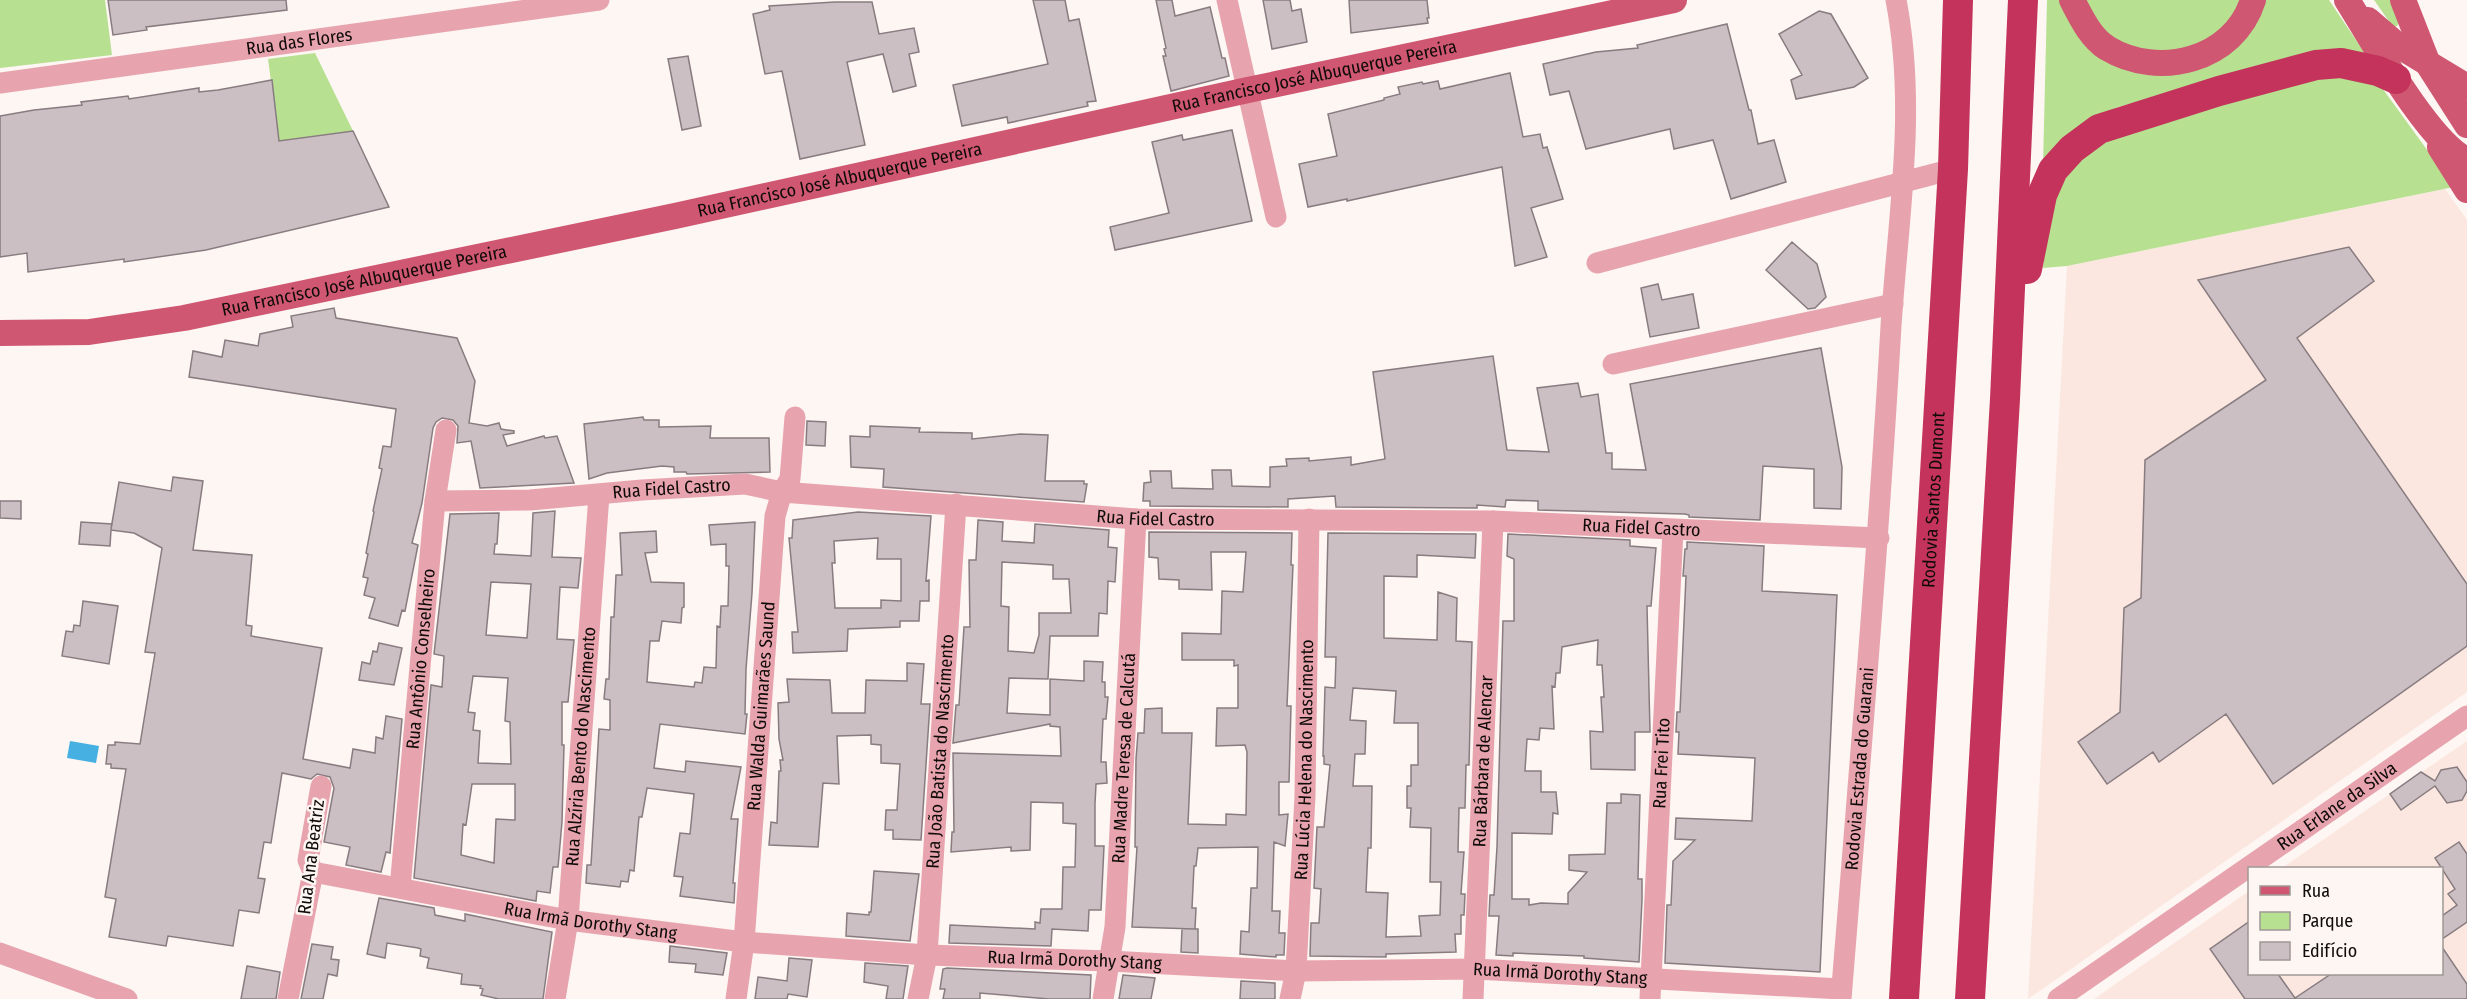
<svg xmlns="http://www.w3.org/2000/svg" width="2467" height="999" font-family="'Fira Sans Condensed',sans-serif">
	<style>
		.built { fill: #fbe7df }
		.green { fill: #b7e091 }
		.water { fill: #45b0e1 }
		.building { fill: #cbbfc3; stroke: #887c80; stroke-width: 1.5; fill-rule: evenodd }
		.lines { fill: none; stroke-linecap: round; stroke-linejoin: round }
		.minor { stroke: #e8a4ae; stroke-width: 21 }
		.major { stroke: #cf5771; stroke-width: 26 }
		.highway { stroke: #c3335b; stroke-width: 30 }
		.labels { text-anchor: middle; stroke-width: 5; stroke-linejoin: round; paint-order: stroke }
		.street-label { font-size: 18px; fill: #0f0b09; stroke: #fdf6f3 }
	</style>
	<rect width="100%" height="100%" fill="#fdf6f3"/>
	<!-- built -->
	<path class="built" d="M2445,189L2467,220V692L2028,999L2067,266Z
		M2467,741V999H2094L2249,891L2250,974H2442V868H2282Z"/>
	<!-- green -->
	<path class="green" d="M0,0H105L112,55L0,68Z
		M2047,0H2063L2074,30L2183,70L2262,0H2329L2368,58L2157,97L2118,107L2082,124L2043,166Z
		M2081,0H2242C2237,8 2232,16 2227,24C2202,53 2151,60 2118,41C2101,31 2091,16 2081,0Z
		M2374,0H2391L2400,21L2397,26L2393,27Z
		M315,53L353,131L279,141L268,59Z
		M2322,72L2380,85L2454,187L2067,266L2043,268L2047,222L2053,197L2087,146Z"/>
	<!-- water -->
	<path class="water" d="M70,741L99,746L96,763L67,758Z"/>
	<!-- building -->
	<path class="building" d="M108,0H286L287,10L146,27L147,30L113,35Z
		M1033,0H1065L1069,21L1079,19L1096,101L1087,102L1088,106L1008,123L1007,117L962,126L953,85L1048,64Z
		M1156,0H1172L1175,16L1210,7L1222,58H1225L1229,76L1171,91L1163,56H1166L1164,49L1166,48Z
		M1263,0H1290L1292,11L1301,9L1307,42L1272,49Z
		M1349,0H1427L1429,18H1427L1428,23L1351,33Z
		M835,2H872L879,34L914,28L919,52L909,54L916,86L893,92L883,54L847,62L865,145L800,159L782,71L765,74L753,14L770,10L769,6Z
		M1819,11L1831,14L1868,78L1854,87L1796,99L1791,80L1802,75L1779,34Z
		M1727,24L1749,110H1751L1758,144L1774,140L1786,182L1731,199L1713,140L1674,149L1670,129L1586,149L1569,91L1550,95L1543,64L1596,52L1638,48L1637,45Z
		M688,56L701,126L682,130L668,59Z
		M1510,73L1523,137L1540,134L1543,148L1547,147L1563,199L1531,208L1547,257L1515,266L1502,167L1347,201V199L1308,207L1299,164L1337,156L1328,114L1384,100V98L1400,94L1398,87L1422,82L1423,84L1438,81L1440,89Z
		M272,80L279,141L353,131L389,207L206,250L124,262V259L28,272L27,253L0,257V116L34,110L82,105L81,102L128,96L129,99L199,88V92L218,90Z
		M1232,130L1252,221L1115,250L1110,227L1169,213L1152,142L1182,135L1183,140Z
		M1792,242L1817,264L1826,297L1815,308L1808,309L1766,270Z
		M2349,247L2374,281L2297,338L2467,584V646L2273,784L2226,714L2159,762L2153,752L2107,784L2078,742L2120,712L2124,608L2141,598L2145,460L2266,380L2198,280Z
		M1658,284L1662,300L1693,294L1699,328L1650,337L1641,288Z
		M334,308L336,318L457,338L475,381L469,423L487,426L499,423L501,429L514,431V433L503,435L507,446L544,436L545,438L557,436L574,483L480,488L471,441L457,443L458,426L453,420L442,418L436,422L433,428L422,503L412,543L418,545L405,611L402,610L398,626L369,618L375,598L364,595L368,578L363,577L368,554L366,553L374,512L373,511L382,469L379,468L383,446L391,447L396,409L189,377L193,351L222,357L225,340L258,346L260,334L293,327L291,316Z
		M1821,348L1842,467L1841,509L1814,508V469L1763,466L1760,520L1689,517V515L1685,514L1538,510V501L1506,500L1505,507L1477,505V508L1336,507L1335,496L1288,499V507L1150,506V501H1143L1144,483L1151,482L1150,471H1171L1172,488L1213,489L1212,470H1231L1232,486L1270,487V467L1287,466L1286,459L1309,458V461L1351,457V465L1385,459L1373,372L1493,356L1507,450L1549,452L1537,388L1578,383L1581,397L1598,394L1606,453H1612V469L1646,470L1630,384Z
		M643,417L644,420H659V427L711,426L710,438H769L770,472L687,474L686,472H674V467L662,466L607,473L589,479L584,424Z
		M807,421L826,422L825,446L806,445Z
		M870,426L920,428L919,432L972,433V439L1020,434L1048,435L1045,481H1084V484H1087L1084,502L883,487L884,469L851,467L850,436L870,437Z
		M173,477L203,481L193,550L252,555L246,625L252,626L251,636L322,648L303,759L350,768L353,749L375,753L376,737L383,739L386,716L402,719L390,853L386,852L381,872L346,865L350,847L324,842L334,788L330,777L317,774L311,779L282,773L271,843L264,842L258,878L265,879L259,913L239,910L233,946L168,936L166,946L109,937L116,899L105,897L126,769L111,768V764H106L108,745H115V742L140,744L155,653L145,652L162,548L134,533L111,530L110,546L79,544L81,522L112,524L111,529L119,482L171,491Z
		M0,501H21V519L0,518Z
		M555,511L552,557L581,558L578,588L560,587L557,639L574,640L568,702H562V745H564L562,822L558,867H553L550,893L537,891L536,901L414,878L431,685L442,687L444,656L434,654L450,514L499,513L497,544H495L494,554L531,556L533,513ZM491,582L531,584L527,638L486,635ZM473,676L508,678L505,721L510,722L511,764L478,763L480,731L473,730L475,713L468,712ZM472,784H515V820L496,819L494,863L461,855L463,824L466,825Z
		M858,512L931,516L926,581L929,580V601H920L919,621H900V627L848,629L847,651L793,653L792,632H798L789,538H792L793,520ZM878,538L877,559H901V601L881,600V608H835L832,563H835L834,541Z
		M978,520L1003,522L1002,541L1034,543L1035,524L1109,530L1108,547L1117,548L1115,582L1108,581L1107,614L1099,613L1098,636H1050L1048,679L1009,678L1007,713L1050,715V679L1084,681V661L1103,662L1102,682H1105V697H1108L1106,719H1103L1101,762H1106L1107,783L1096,784L1095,804V846H1104L1101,910H1089L1088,931L1052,929L1051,946L949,943L950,925L1035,929V922L1040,923L1041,909H1062L1063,867H1075L1076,824L1063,823V803L1031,802L1030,850L1011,851V847L951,852L952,832H954L953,753L1061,756L1060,727L1050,726V724L953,743L956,705H959L964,627H970L969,560H976ZM1002,562L1053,565V579H1069L1071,613H1039V635L1034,653L1008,651L1009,607L1001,606Z
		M755,522L752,593L746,669L745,714H747L745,734L660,724L654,768L685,772L686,761L741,767L731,819H738L733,883H735L734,903L680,896L683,877L674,876L680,833L690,834L694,794L647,788L642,817H639L634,871L630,870L628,882L621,881L620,887L586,883L587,865H591L599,729L610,730V700L604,699L606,679H609L611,617H614L616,575H622L620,533L656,531L657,552L645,553L651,582L684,583V607L682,608L681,623L662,621L659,641H650L647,682L694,687L695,682L702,683L704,667L716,668L717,626L720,627L721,606H728L729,566H726V544L711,545L709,525Z
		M1149,532L1292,533L1291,565H1293L1287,706H1291L1289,782H1279V815L1288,814L1285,846L1274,842L1272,911H1280L1279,933H1285L1284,955H1276V957L1240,954L1241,931L1249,932L1251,888H1257L1258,847L1198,848L1196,866H1194L1192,908H1196L1195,929L1132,927L1137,847H1135L1136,759L1138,733H1144L1145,709L1162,708V733H1192L1188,824L1226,825V814L1246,815L1247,752L1245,745L1216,746L1217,708H1238V665L1234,666V660H1182V633L1221,634L1222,591L1243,592L1246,552H1211L1212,590L1179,589V580L1159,579L1158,558L1149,557Z
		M1328,533L1476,534L1475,558L1417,555V577L1384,576V638L1437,640L1438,592L1457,598L1456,641L1472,642L1469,765H1466L1465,808H1459L1458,852H1464L1461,894H1465L1464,915H1461V934H1455L1456,952L1386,954V957L1310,956L1311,923H1319L1321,889L1314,888L1317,827H1324L1330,765L1324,764V756H1323L1325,687L1335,688L1336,657H1325ZM1353,688L1396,691L1394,723H1418V765H1411V786H1407V808H1411L1410,827L1431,828L1430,882H1441L1440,915L1419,916L1421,936L1386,937L1388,893L1366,892L1368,848H1371L1372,786H1353L1355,754H1365L1366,721L1350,720Z
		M1508,534L1630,540V546L1656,548L1651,606H1647L1650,732H1635V770L1591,769L1590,731L1603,732L1601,697H1604L1602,665H1597L1598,640L1562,647L1560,673H1556L1555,687L1552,686L1554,729L1540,728L1539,740L1527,739L1525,771H1541V792H1556L1558,814L1553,813L1552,834L1512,833V899H1529V905L1541,903L1568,904V893L1587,872L1569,870V855L1605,854L1607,803H1621V794L1640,795L1638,879H1642V900L1639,962L1584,958V956L1513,953V956L1496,955L1499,916H1489L1490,895H1494L1497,847L1503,621H1514V559L1507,556Z
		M1687,542L1764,546L1762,591L1837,595L1820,972L1665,963L1667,905H1671L1673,861L1695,840L1675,839L1676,818L1752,821L1755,758L1678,754L1679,732H1676L1677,712H1680L1686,576H1683L1685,549H1687Z
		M83,601L118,606L109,664L62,656L66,631L73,632L74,625L80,626Z
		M379,643L402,648L394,685L359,680L362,662L370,664L373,651L377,652Z
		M907,663L924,664L921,704H930L921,840L893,839V830H885L886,810H897L900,764L881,763V745L871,744V735L837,736L839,784L823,783L818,847L769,845L771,822L777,823L779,771H781L780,760H783L779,739L778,703L789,702L787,679L830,680L832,713H865L866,680L907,681Z
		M2457,767L2467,782V791L2462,800L2447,803L2435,786L2401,810L2390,794L2421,772L2435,781L2441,770Z
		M2459,842L2467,854V922L2442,939V916L2457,905L2448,894L2455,889L2435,858Z
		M874,871L919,874L910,941L846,936L847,913L869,915V912H871Z
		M379,898L434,908L435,915L465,921V914L552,932L543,999H499L481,995L483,989L480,988L481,986L461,984L462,974L427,968L429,958L420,956L421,949L418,948L387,943L385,958L367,954Z
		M2250,921V974H2278L2295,998L2331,974H2442V947L2467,984V999H2245L2210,949Z
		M1182,929H1198V953L1181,952Z
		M312,944L333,947L331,959L339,960L337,976L328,974L323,999H301Z
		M670,946L727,953L723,975L695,972L696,964L669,962Z
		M789,958L812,960L807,997L788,994L787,999H755L758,977L787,981Z
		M865,963L908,966L903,999H886L888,986L864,982Z
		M247,966L280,972L276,999H241Z
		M947,968L1091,975L1090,999H1049L980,993V999H943L945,989H940L943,969Z
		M1123,975L1155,978L1151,999H1119Z
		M1241,981L1275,983V999H1240Z"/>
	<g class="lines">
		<!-- minor -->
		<g class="minor">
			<path d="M1227,0L1276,217"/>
			<path id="s1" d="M0,83L599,0"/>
			<path d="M1597,263L1953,169"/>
			<path d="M1613,364L1893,304"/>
			<path id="s2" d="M435,501L530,500L642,490L745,484L782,492L1136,519L1493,521L1879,538"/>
			<path id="s3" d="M313,872L568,920L744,942L927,955L1110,961L1296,971L1475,969L1841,989"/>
			<path id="s4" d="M400,888L435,501L446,430"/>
			<path d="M0,953L127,999"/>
			<path d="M288,999L313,872L308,860L321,786"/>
			<path id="s5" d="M555,999L568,920L599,495"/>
			<path id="s6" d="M736,999L744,942L775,516L782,492L790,479L795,417"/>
			<path id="s7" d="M918,999L927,955L956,504"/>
			<path id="s8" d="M1103,999L1115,927L1136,519"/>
			<path id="s9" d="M1290,999L1296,971L1305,796L1309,519"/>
			<path id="s10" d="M1473,999L1493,521"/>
			<path id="s11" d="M1650,999L1673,530"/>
			<path id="s12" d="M1841,999C1859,775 1878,551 1891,326C1898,218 1917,108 1896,0"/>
			<path id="s13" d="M2058,999L2467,716"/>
		</g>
		<!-- major -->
		<g class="major">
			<path d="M2072,0C2081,17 2090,37 2107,48C2158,79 2234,61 2253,0"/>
			<path d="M2347,0C2371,38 2429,143 2467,160"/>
			<path d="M2403,0L2428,64L2467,125"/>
			<path d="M2368,20L2396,44L2467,87"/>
			<path d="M2440,147L2467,190"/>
			<path id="s14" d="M0,333L89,332L184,318L675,216L1248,90L1674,0"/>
		</g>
		<!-- highway -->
		<g class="highway">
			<path d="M2027,269L2042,195L2053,170L2072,149L2099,129L2219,91L2316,65L2341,63L2378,71L2396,79"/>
			<path id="s15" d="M1904,999L1953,169L1958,0"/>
			<path d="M1970,999L2005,399L2023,0"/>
		</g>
	</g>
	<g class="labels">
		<!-- street labels -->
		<g class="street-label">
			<text dy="6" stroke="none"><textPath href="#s1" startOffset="302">Rua das Flores</textPath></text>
			<text dy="6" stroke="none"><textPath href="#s14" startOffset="1341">Rua Francisco José Albuquerque Pereira</textPath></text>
			<text dy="6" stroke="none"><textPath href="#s14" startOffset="855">Rua Francisco José Albuquerque Pereira</textPath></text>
			<text dy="6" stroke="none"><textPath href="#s14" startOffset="369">Rua Francisco José Albuquerque Pereira</textPath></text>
			<text dy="6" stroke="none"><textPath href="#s2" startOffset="237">Rua Fidel Castro</textPath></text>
			<text dy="6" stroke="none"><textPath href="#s15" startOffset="500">Rodovia Santos Dumont</textPath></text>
			<text dy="6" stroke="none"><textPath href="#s2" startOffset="723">Rua Fidel Castro</textPath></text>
			<text dy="6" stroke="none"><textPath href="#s2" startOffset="1209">Rua Fidel Castro</textPath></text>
			<text dy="6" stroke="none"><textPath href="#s4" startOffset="230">Rua Antônio Conselheiro</textPath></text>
			<text dy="6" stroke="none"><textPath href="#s6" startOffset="294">Rua Walda Guimarães Saund</textPath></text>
			<text dy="6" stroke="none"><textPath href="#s5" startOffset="254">Rua Alzíria Bento do Nascimento</textPath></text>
			<text dy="6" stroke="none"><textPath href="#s7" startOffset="249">Rua João Batista do Nascimento</textPath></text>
			<text dy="6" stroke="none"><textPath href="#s8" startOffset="242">Rua Madre Teresa de Calcutá</textPath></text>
			<text dy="6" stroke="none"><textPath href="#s9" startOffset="240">Rua Lúcia Helena do Nascimento</textPath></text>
			<text dy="6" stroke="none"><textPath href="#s10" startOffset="238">Rua Bárbara de Alencar</textPath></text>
			<text dy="6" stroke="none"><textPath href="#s11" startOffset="236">Rua Frei Tito</textPath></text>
			<text dy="6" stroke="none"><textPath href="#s12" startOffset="231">Rodovia Estrada do Guarani</textPath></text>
			<text dy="6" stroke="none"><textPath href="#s13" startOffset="339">Rua Erlane da Silva</textPath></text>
			<text transform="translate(311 857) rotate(-83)" y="6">Rua Ana Beatriz</text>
			<text dy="6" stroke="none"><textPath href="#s3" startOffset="282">Rua Irmã Dorothy Stang</textPath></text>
			<text dy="6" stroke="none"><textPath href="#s3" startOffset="768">Rua Irmã Dorothy Stang</textPath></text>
			<text dy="6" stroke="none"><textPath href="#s3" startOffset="1254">Rua Irmã Dorothy Stang</textPath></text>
		</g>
	</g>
	<!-- legend -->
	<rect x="2248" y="867" width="195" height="108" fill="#fdf6f3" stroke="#9e9895" stroke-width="1.5"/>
	<rect x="2260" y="886" width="30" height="9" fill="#cf5771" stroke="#9e9895" stroke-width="1.5"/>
	<text x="2302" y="897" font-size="18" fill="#0f0b09">Rua</text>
	<rect x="2260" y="912" width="30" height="18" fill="#b7e091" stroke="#9e9895" stroke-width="1.5"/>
	<text x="2302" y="927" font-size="18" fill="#0f0b09">Parque</text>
	<rect x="2260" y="942" width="30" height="18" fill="#cbbfc3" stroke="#9e9895" stroke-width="1.5"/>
	<text x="2302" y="957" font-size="18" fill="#0f0b09">Edifício</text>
</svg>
